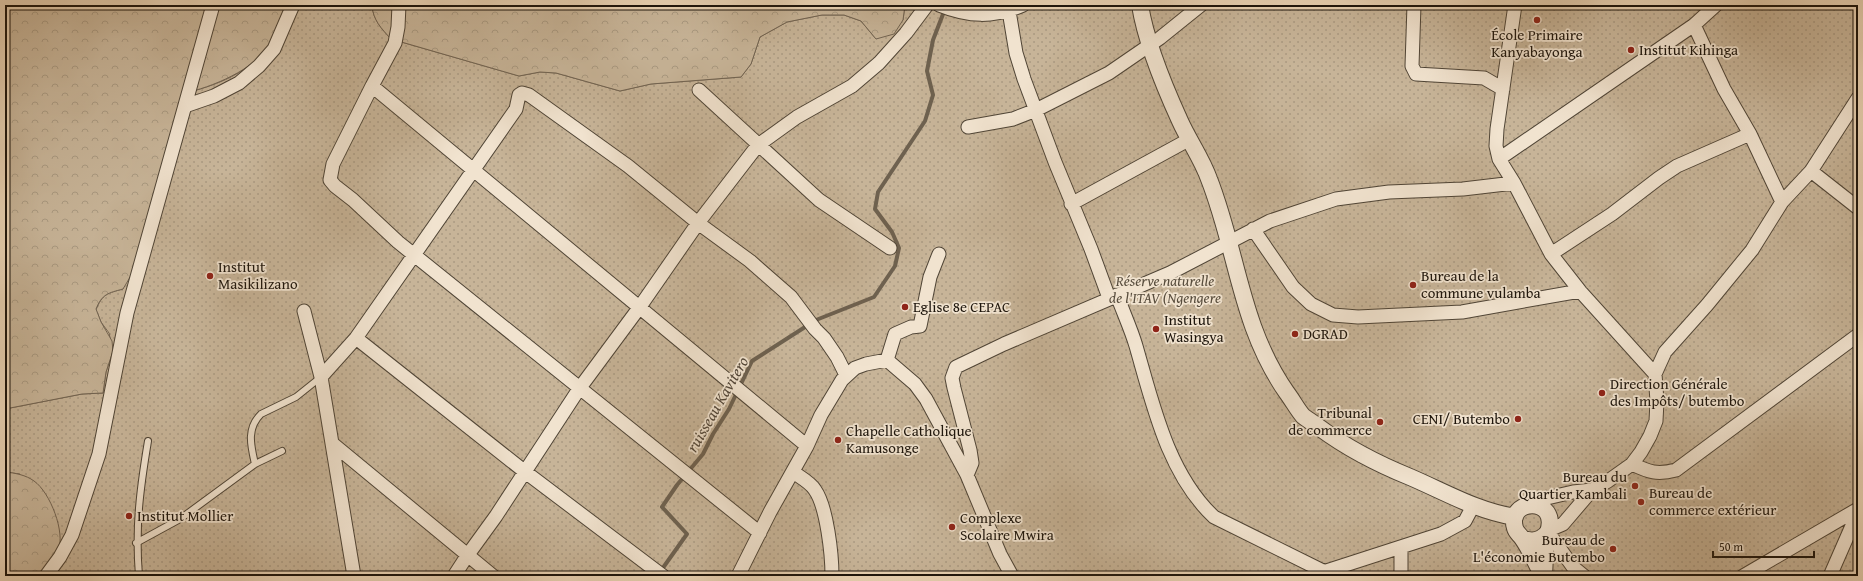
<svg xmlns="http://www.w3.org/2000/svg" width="1863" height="581" font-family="'Gentium Book Plus',serif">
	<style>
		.grass { fill: url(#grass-dots); stroke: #726452 }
		.forest { fill: url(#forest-crowns); stroke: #726452 }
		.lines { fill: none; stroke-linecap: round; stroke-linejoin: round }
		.stream { stroke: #6e614f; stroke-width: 4 }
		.service-casing { stroke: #504536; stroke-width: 8 }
		.minor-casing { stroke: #504536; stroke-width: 15 }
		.tertiary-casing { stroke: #504536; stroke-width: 18 }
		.service { stroke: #f1e3cf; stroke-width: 6 }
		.minor { stroke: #f1e3cf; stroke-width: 13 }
		.tertiary { stroke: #f1e3cf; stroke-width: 16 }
		.poi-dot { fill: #8f2418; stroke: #f1e3cf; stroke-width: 1.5 }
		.labels { text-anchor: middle; stroke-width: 3.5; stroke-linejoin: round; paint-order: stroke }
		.poi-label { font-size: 15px; fill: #1d150c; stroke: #f1e3cf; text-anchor: start }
		.park-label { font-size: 15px; font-style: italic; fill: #584d3d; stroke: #f1e3cf }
		.water-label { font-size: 16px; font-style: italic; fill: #534739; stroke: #f1e3cf }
	</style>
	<defs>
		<pattern id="grass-dots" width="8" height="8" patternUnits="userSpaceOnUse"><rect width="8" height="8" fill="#c7b498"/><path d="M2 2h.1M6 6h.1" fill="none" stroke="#aa9a82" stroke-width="1.8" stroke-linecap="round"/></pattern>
		<pattern id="forest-crowns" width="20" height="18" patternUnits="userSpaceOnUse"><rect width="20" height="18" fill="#c7b498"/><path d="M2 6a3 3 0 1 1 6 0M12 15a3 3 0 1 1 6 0" fill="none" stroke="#aa9a82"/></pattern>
	</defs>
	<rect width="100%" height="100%" fill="#ead4b5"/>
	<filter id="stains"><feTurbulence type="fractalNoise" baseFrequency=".005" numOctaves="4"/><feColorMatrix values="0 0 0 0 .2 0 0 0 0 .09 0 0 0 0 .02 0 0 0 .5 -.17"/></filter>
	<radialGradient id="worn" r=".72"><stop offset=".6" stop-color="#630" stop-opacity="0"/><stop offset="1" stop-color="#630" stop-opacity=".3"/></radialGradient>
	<!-- grass -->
	<path class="grass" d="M289,5H372C373,20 381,28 391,39L519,76L540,72L556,73L620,91L651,84L741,77L751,64L760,37L787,22L822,15H844L861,21L876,39L903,20L905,5H1858V576H39L46,569L20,474L5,472V409L82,394L103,393L106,372L113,351L109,333L101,322L96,310C102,294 108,293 123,289L189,92C213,86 240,76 258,58C267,50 282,18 289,5Z"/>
	<!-- forest -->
	<path class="forest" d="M5,5H289C285,15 281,27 276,37C261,66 218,85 189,92L142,257L123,289C108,293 102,294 96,309L101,322L112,341L113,351L106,372L103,393L82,394L5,409Z
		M372,5H905L903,20L894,34L876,39L861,21L844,15H822L787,22L760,37L751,64L741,77L651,84L620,91L556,73L540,72L519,76L391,39C381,28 373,20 372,5Z
		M5,472C15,473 26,475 34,481C50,492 66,533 58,551C55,560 46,569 39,576H5Z"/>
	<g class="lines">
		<!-- stream -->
		<path class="stream" d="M660,572L687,534L662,507L677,485L703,454L713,434L729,409L752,361L816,320L874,297L895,266L899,248L892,232L875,209L878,192L925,121L933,95L927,71L933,40L945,9"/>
		<defs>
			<path id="service" d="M255,464C251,446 246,429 261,414L296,397L321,377
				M136,543L180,519L255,464L282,451
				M139,576C135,527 140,489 148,441"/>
			<path id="minor" d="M399,5L398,27L395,43L372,86L333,164L330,180L335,186L353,200L398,242L760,533
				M939,5C969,17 993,18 1023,5
				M1414,5L1412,66L1416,74L1484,78L1503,89
				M1515,5L1497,129L1496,146L1499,159L1514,183L1551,254L1580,291L1655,374
				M1009,11L1016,53L1024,79L1055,162L1091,249L1109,298
				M1694,25L1724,89L1750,134L1782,202
				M372,86L807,446
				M699,90L819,200L890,248
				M185,106L214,96L239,83L259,66L274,49L293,5
				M968,127L1013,119L1036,110L1109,73L1160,38L1201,5
				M1499,159L1694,25L1716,5
				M1811,171L1858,208
				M1071,204L1190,139
				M1253,229L1293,287L1311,304L1333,315L1358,317L1462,312L1580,291
				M1551,254L1612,214L1659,178L1677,166L1750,134
				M1117,295C1123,312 1131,329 1136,346C1153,405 1168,474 1214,517L1325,572
				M304,311L321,377L354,576
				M356,338L524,471L663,576
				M887,360L895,334L911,327L920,326L930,277L939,254
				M321,377L356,338L516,109L519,95L522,93L529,95L628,166L698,223L750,261L791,297L815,329L824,338L837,357L846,375
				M333,444L493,576
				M1632,464C1649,472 1657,475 1676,470L1858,335
				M793,472C800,477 811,483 815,490C827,507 832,555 832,576
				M967,475L972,463L970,450L954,388L952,378L956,367L1004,344L1170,273L1270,221L1336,199L1389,192L1463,189L1514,183
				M1536,505L1547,498L1573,492L1592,490L1608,481L1632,464L1641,452L1650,436L1656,421L1657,401L1655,374L1665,352L1707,305L1752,250L1782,202L1811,171L1858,98
				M1549,530L1563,524L1592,490
				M1548,532L1573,567L1584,576
				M46,576L60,557L72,535L99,454L127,313L213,5
				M454,576L467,556L496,516L579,389L639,308L698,223L758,145L797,117L852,86L879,63L906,33L927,5
				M738,576L770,512L807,446L821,415L842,380L855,368L866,364L887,360L915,384L926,399L967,475L1000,554L1012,576
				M1311,576L1441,534L1465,521L1473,506
				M1401,576V548
				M1743,576L1858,509
				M1830,576L1858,512"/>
			<path id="tertiary" d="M1140,5C1146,43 1164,86 1180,121C1189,141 1202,159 1209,179C1238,253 1240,326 1287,393C1293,401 1297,409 1303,416C1308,420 1315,424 1320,428C1347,448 1378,464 1410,477C1445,492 1477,511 1515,517
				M1522,538C1532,543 1541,541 1548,532C1560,496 1506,498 1515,528C1516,532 1519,534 1522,538C1530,549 1536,564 1543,576
				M1544,576L1546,534"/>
		</defs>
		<!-- service casing -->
		<use href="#service" class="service-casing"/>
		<!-- minor casing -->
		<use href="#minor" class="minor-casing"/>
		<!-- tertiary casing -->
		<use href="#tertiary" class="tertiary-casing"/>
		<!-- service -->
		<use href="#service" class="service"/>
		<!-- minor -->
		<use href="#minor" class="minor"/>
		<!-- tertiary -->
		<use href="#tertiary" class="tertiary"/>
	</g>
	<!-- markers -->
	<g class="poi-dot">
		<circle cx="1537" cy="20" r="4"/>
		<circle cx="1631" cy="50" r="4"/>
		<circle cx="210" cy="276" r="4"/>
		<circle cx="1413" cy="285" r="4"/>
		<circle cx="905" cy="307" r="4"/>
		<circle cx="1156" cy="329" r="4"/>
		<circle cx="1295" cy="334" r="4"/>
		<circle cx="1602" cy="393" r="4"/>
		<circle cx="1518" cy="419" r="4"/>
		<circle cx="1380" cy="422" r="4"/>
		<circle cx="838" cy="440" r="4"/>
		<circle cx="1635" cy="486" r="4"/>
		<circle cx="1641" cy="502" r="4"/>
		<circle cx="129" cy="516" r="4"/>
		<circle cx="952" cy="527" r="4"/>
		<circle cx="1613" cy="549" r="4"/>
	</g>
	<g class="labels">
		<!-- poi labels -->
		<g class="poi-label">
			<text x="1537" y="40" text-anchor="middle">École Primaire<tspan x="1537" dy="17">Kanyabayonga</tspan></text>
			<text x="1639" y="55">Institut Kihinga</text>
			<text x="218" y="272">Institut<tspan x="218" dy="17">Masikilizano</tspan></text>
			<text x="1421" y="281">Bureau de la<tspan x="1421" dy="17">commune vulamba</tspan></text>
			<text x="913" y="312">Eglise 8e CEPAC</text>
			<text x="1164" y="325">Institut<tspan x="1164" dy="17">Wasingya</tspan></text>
			<text x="1303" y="339">DGRAD</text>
			<text x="1610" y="389">Direction Générale<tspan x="1610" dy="17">des Impôts/ butembo</tspan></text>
			<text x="1372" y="418" text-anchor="end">Tribunal<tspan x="1372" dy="17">de commerce</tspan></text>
			<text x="1510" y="424" text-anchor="end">CENI/ Butembo</text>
			<text x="846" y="436">Chapelle Catholique<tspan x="846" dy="17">Kamusonge</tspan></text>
			<text x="1627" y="482" text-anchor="end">Bureau du<tspan x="1627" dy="17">Quartier Kambali</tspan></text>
			<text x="1649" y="498">Bureau de<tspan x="1649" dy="17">commerce extérieur</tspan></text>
			<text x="137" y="521">Institut Mollier</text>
			<text x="960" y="523">Complexe<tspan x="960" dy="17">Scolaire Mwira</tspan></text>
			<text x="1605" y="545" text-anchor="end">Bureau de<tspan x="1605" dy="17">L'économie Butembo</tspan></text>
		</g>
		<!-- park labels -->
		<g class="park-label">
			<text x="1165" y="286">Réserve naturelle<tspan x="1165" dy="17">de l'ITAV (Ngengere</tspan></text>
		</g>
		<!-- water labels -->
		<g class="water-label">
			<text transform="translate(717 404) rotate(-60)" y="6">ruisseau Kavitero</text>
		</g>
	</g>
	<!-- margin -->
	<rect width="1863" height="581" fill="none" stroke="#ead4b5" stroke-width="20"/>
	<rect x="6" y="6" width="1851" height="569" fill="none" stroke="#1d150c" stroke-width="2"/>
	<rect x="10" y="10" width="1843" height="561" fill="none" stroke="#1d150c"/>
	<!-- scale -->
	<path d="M1713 551v6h101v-6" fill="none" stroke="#1d150c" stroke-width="2"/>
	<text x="1719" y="551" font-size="12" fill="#1d150c" stroke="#f1e3cf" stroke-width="3" paint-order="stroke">50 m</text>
	<rect width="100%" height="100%" filter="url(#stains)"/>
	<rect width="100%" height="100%" fill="url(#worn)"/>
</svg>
